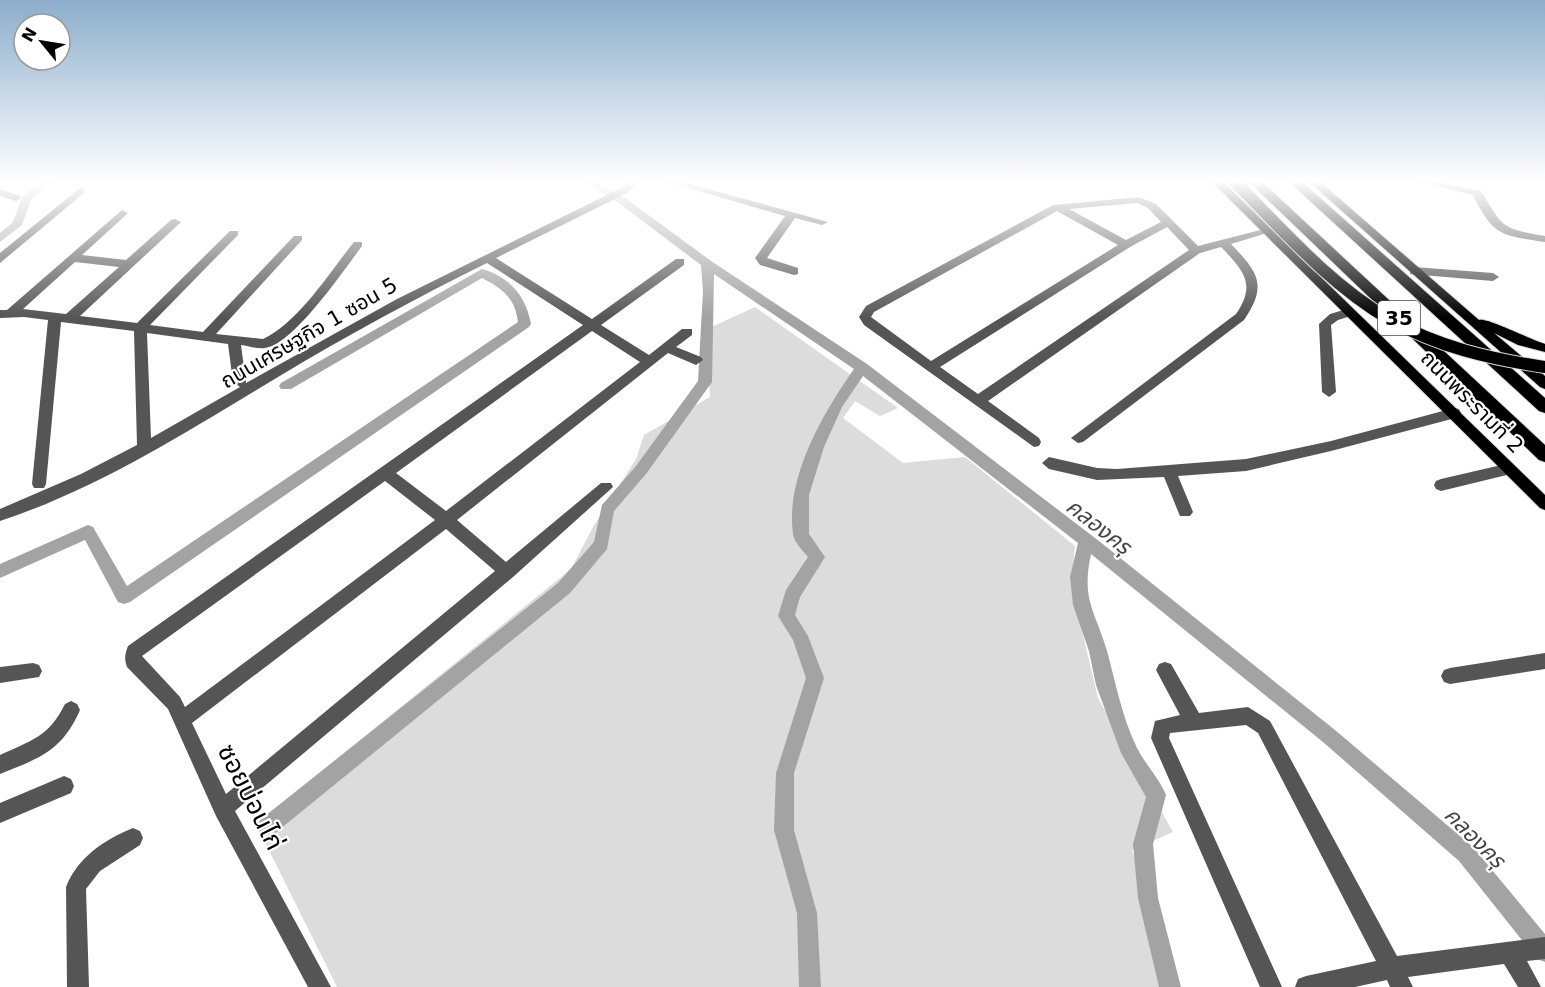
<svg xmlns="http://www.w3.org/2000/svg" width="1545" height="987" font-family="'DejaVu Sans','Noto Sans Thai',sans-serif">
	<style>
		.green { fill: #dcdcdc }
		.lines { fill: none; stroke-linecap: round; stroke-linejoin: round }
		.canal { fill: #a3a3a3; fill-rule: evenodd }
		.major-casing { stroke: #dbdbdb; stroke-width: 2 }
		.highway-casing { stroke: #dbdbdb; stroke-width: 2 }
		.minor { fill: #555; fill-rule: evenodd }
		.major { fill: #000; fill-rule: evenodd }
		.highway { fill: #000; fill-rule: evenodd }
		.major-bridge-casing { stroke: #dbdbdb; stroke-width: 14; stroke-linecap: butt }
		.major-bridge { stroke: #000; stroke-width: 12 }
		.labels { text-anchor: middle; stroke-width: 4.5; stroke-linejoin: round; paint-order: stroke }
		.shield { fill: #fff; stroke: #4c4c4c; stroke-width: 1.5 }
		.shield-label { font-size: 20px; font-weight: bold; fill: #000 }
		.street-label { font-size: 21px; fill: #000; stroke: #fff }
		.water-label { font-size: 22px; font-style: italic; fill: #444; stroke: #fff }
		.near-street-label { font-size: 26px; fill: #000; stroke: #fff }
	</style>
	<rect width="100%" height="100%" fill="#fff"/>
	<!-- green -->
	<path class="green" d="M755,307L898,408L880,416L855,401L843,418L903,463L965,457L1075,546L1071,585L1098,698L1173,832L1132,850L1172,987H337L256,824L571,569L593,527L636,459L644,435L710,397L705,330Z"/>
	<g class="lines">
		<!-- canal -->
		<path class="canal" d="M43,180H54L31,200L22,225L0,242V233L13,222L22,197Z
			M582,180H594L628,200L711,261L867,364L1099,541L1335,730L1473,847L1545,934V962L1537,959L1459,861L1323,742L1091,554C1081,600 1095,610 1107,651C1116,684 1122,717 1137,748C1145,764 1159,778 1166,795L1153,844L1158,898L1181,987H1159L1138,898L1133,844L1146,797L1121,753L1096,685L1089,651L1073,605L1070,577L1078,543L863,376L842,407L824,447L809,495V534L825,557L800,597L795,615L808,636L824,678L794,773V830L817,913L821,987H799L797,913L774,830L776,773L806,678L793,640L778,616L786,590L808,557C803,551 794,542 793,534C785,478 823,413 854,369L714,274L712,382L646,474L614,511L607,549L570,593L274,834L267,837L260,834L257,827L260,820L558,583L594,542L602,505L636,466L698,381L703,291L701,265L620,204Z
			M482,269C510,277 526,296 531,324L529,327L130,602L124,604L118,602L85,540L0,578V564L88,525L93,527L127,586L518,322C515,298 503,289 482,278L291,389H281L279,386L281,383Z"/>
		<defs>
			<path id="major" d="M1210,180H1221L1545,495V510L1540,508Z
				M1307,180H1318L1479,320C1487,317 1531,340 1545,344V352L1518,345L1494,333L1545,376V389L1540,387Z"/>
			<path id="highway" d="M1247,180H1260L1545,445V462L1539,460Z
				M1287,180H1300L1545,398V413L1539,411Z"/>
		</defs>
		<!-- major casing -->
		<use href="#major" class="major-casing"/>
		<!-- highway casing -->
		<use href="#highway" class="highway-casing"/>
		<!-- minor -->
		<path class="minor" d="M629,180H639L629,192L496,258L592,319L676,259H684V265L601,325L649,355L682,329H692V335L676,347L701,357L703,360L696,365L668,353L457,520L506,562L601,483H611L613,487L513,577L235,811L331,987H308L216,816L168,709L127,667C124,659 125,654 128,646L583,325L487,263C416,298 346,336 278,377C189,430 100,488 0,521V509L81,474L137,445L134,331L61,322L46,484L44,488H34L32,484L48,320L24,317L0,318V310H7L122,210L128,213L126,215L82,255L126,260L171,220L175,219L181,222L80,316L137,323L230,231H238V235L150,325L203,332L294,236H302V240L216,334L263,339C299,322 329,273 354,242H362V246C344,270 293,345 265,348C257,349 248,346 241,345L246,383L397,299L621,188ZM75,262L119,267L66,314L23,309ZM592,331L640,362L446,511L396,473ZM147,333L228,344L233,382L240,387L151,438ZM385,481L435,520L185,707L180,697L142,656ZM446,529L495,571L226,794L192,723Z
			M660,180H676L828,222L822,225L795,218L767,258L798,268V274L794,275L760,265L755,258L785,216Z
			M1411,180H1429L1481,191C1504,228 1500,228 1545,236V242C1501,235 1494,237 1473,195Z
			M80,188L84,189V193L0,263V253Z
			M0,189L20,196L21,198L16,201L0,196Z
			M1139,197L1156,204L1198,246L1268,228L1274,231L1231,244C1258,272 1268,285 1244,320L1083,442L1078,443L1071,438L1236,314C1257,284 1243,270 1221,247L1200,253L988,401L1039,438L1041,442L1039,446L1034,447L864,325L859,317L866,306L1053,205ZM1137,203L1148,208L1161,222L1126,240L1069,209ZM1057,211L1118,245L931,361L871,317L874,312ZM1167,227L1189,250L978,394L940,367L1130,247Z
			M1414,267L1493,273L1499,277L1493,281L1410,274V268Z
			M1350,308L1356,312L1354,315L1338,320L1331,325L1336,392L1329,397L1322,392L1319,324L1330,314Z
			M1454,408L1459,409L1461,413L1459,417L1331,451L1246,471L1178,476L1193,512L1190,516H1180L1164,477L1097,480L1049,469L1042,463L1049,457L1097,468L1117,469L1246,459L1331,441Z
			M1510,463L1517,469L1515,473L1441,491L1436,489L1434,485L1436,481L1441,479Z
			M1545,653V669L1450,684L1444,682L1441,676L1444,670L1450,668Z
			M1165,662L1171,664L1199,713L1248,707L1270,721L1397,956L1545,937V959L1527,961L1541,987H1518L1504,964L1408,977L1413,987H1390L1387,980L1355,987H1295L1298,979L1306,976L1376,961L1258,733L1246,725L1170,733L1169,738L1282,987H1260L1151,738L1155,721L1180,715L1156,670L1159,664Z
			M33,663L39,665L42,671L39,677L0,683V667Z
			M71,701L77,704L80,710C62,751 40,758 0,774V755C30,741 49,737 65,704Z
			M64,776L71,779L74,786L71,793L0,823V803Z
			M133,828L140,831L143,838L140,845L100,871L86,889L89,987H67L66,887C78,857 104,840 133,828Z"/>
		<!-- major -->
		<use href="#major" class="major"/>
		<!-- highway -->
		<use href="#highway" class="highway"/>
		<defs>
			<path id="major-bridge" d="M1233,180C1282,229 1329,284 1389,319C1437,347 1491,359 1545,367"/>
		</defs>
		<!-- major-bridge casing -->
		<use href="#major-bridge" class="major-bridge-casing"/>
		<!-- major-bridge -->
		<use href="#major-bridge" class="major-bridge"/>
	</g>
	<!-- sky -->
	<linearGradient id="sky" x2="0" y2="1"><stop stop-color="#8cadcc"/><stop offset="0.57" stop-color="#fff"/><stop offset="1" stop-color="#fff" stop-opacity="0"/></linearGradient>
	<rect width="1545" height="318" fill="url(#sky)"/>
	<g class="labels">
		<!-- shield labels -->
		<rect class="shield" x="1378" y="301" width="42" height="34" rx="4.5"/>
		<g class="shield-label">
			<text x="1399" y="325">35</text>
		</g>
		<!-- street labels -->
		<g class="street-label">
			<text transform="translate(309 333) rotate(-30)" y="7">ถนนเศรษฐกิจ 1 ซอน 5</text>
			<text transform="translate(1472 402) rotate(45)" y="7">ถนนพระรามที่ 2</text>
		</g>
		<!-- water labels -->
		<g class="water-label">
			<text transform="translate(1099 526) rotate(38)" y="8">คลองครุ</text>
			<text transform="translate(1475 837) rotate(45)" y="8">คลองครุ</text>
		</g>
		<!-- near-street labels -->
		<g class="near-street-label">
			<text transform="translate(251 797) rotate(63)" y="9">ซอยบ่อนไก่</text>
		</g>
	</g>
	<!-- north arrow -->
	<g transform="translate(42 42) rotate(300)"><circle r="28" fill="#ffffff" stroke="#999999" stroke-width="1.5"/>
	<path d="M0-4.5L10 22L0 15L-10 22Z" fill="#000000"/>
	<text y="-9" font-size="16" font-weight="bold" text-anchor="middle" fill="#000000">N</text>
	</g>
</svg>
